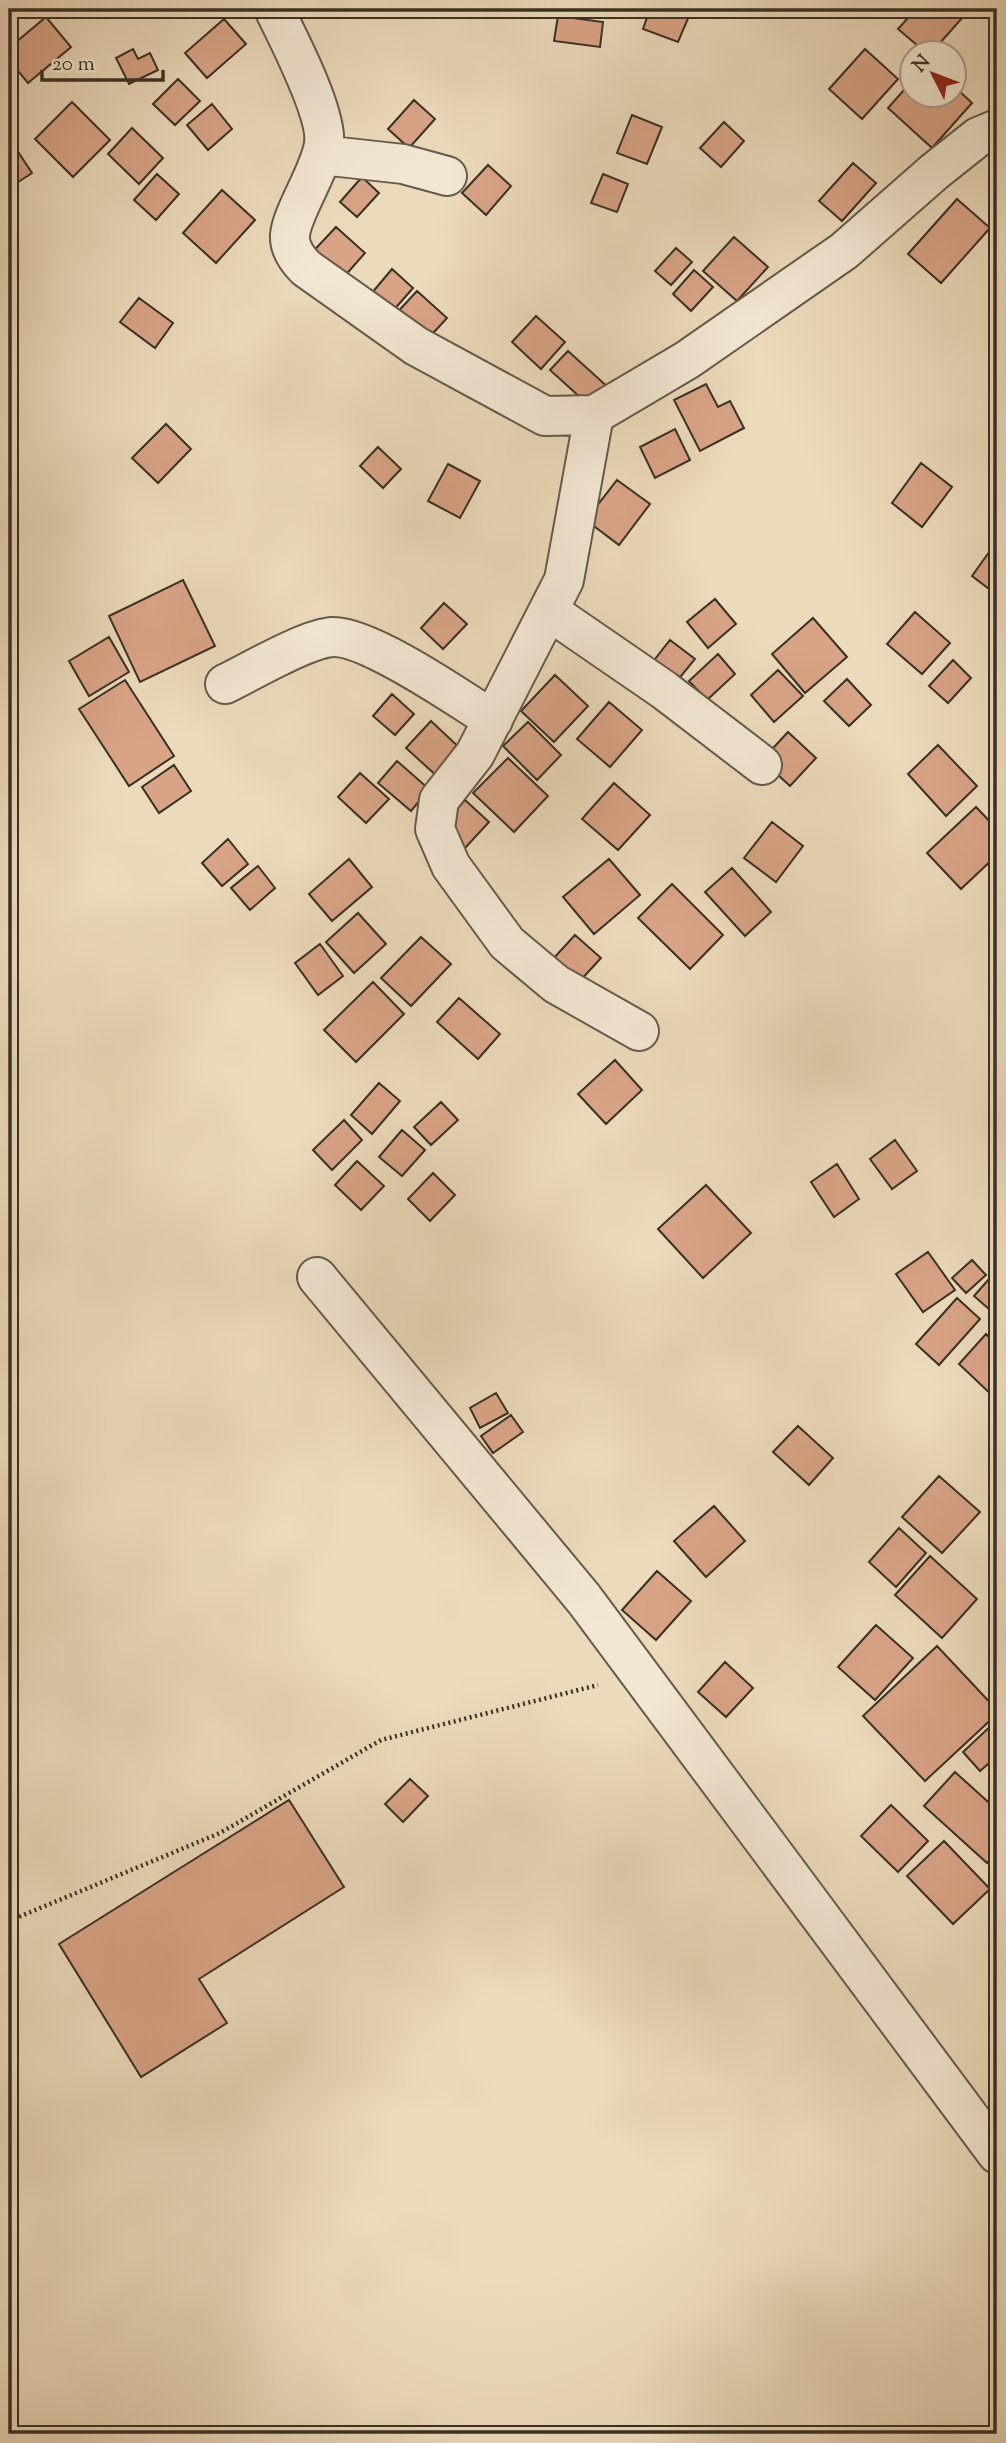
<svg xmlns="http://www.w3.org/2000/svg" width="1006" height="2443" font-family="'Sorts Mill Goudy',serif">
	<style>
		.building { fill: #d9a486; stroke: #393025; stroke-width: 2 }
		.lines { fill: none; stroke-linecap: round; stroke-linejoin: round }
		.minor-casing { stroke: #665a4b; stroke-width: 42 }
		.path { stroke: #393025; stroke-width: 4.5; stroke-dasharray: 2 3.5; stroke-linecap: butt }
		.minor { stroke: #f3e7d3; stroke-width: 38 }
	</style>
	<rect width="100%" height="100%" fill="#ecdabc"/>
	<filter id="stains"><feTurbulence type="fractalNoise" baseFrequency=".00286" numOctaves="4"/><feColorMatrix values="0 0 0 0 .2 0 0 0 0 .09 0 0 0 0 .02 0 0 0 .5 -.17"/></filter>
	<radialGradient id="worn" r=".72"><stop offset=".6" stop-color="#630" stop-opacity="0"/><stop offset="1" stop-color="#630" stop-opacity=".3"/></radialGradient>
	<!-- building -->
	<path class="building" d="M650,9H692L678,42L643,29Z
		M916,9H951L962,18L932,52H925L898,29Z
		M558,16L603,22L600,47L554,41Z
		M46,17L71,47L28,83L9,60V48Z
		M224,19L246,44L207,78L185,53Z
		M133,49L138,59L150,53L158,70L129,84L116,58Z
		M865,49L898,79L862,119L829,89Z
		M178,79L200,101L175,125L153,104Z
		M912,81V94H954V86L972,103L932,148L888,108Z
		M414,100L435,119L409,148L388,129Z
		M72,102L110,140L73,177L35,139Z
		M212,104L232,129L208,150L187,125Z
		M632,115L662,127L647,164L617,153Z
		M724,122L744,141L721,167L700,148Z
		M132,128L163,158L139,184L108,154Z
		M9,138L32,173L9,188Z
		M853,163L876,183L842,221L819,201Z
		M488,165L511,186L486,215L462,193Z
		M157,174L179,194L156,220L134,200Z
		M603,174L628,184L617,212L591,203Z
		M362,177L379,193L357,217L340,202Z
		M222,190L255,220L216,263L183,233Z
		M957,199L990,228L941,283L908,254Z
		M336,227L365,253L335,287L305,260Z
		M734,237L768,267L737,301L703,271Z
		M676,248L692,262L671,285L655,271Z
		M392,269L413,288L392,312L371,294Z
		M694,270L713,287L691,311L673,294Z
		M417,291L447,318L423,344L393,317Z
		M139,298L173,323L155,348L120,322Z
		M536,316L565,342L541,369L512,342Z
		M568,351L610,389L592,408L550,370Z
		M706,384L718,407L730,401L744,428L700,451L674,400Z
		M166,424L191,449L158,483L132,458Z
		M675,429L690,460L655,478L640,447Z
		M378,447L401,469L383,488L360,466Z
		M921,463L952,487L922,527L892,503Z
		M448,464L480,481L460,518L428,501Z
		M617,480L650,504L619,545L586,520Z
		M997,541V595L972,576Z
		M183,580L215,646L140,682L109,616Z
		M715,599L736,624L708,648L687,622Z
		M444,603L467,624L443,649L421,628Z
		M915,612L950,643L922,674L887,644Z
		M813,618L847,657L805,693L772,654Z
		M109,637L129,672L89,696L69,661Z
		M670,640L695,659L672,687L648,668Z
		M718,654L735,674L707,700L689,681Z
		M953,660L971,678L948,703L929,686Z
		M778,670L803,696L774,722L751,695Z
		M555,675L588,706L554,742L521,711Z
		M847,679L871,705L849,726L824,701Z
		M125,680L174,756L129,786L79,709Z
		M392,694L414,714L395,735L373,716Z
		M609,702L642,730L610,767L577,739Z
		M431,721L463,751L439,778L406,748Z
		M528,722L561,755L537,780L503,746Z
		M788,732L816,758L790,786L762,760Z
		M938,745L977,786L946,816L908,774Z
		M508,758L548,796L514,832L473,793Z
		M397,761L429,789L411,811L378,783Z
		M174,765L191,791L159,813L142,787Z
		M360,773L389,799L366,823L338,797Z
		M614,783L650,815L618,850L582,819Z
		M465,800L489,822L465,848L441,827Z
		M976,807L997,829V855L961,889L927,853Z
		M772,822L803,846L776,882L744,858Z
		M228,839L248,864L222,886L202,863Z
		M349,859L372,887L332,921L309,894Z
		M609,859L640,895L594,934L563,897Z
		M258,866L275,888L250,910L231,888Z
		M732,868L771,912L745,936L705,892Z
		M672,884L723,935L690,969L638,918Z
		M358,913L386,944L354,973L326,942Z
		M575,935L601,958L579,982L553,959Z
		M421,937L451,964L411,1006L381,978Z
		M320,944L343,976L318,995L295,963Z
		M373,982L404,1014L356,1062L324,1030Z
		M459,998L500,1034L478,1059L437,1022Z
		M615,1060L642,1090L606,1124L578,1094Z
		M379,1083L400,1101L372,1134L351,1115Z
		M441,1102L458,1120L431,1145L414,1127Z
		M344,1120L362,1140L332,1170L313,1150Z
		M402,1130L425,1150L402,1176L379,1157Z
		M895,1140L917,1171L892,1189L870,1159Z
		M357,1161L384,1186L361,1210L335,1185Z
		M837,1164L859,1199L834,1217L811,1182Z
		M433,1173L455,1195L430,1221L408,1199Z
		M706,1185L751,1233L703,1278L658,1229Z
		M928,1252L955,1290L923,1312L896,1274Z
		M972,1260L986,1275L966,1293L952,1278Z
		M997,1270V1316L974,1296Z
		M957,1298L980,1319L939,1365L916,1344Z
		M986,1334L997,1345V1400L959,1364Z
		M496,1393L508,1413L480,1428L470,1408Z
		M511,1415L523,1432L493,1453L481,1436Z
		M798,1426L833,1458L809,1485L773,1452Z
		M939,1476L980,1512L942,1553L902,1517Z
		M714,1506L745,1541L706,1577L674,1541Z
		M899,1528L926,1553L896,1587L869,1562Z
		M930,1556L977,1599L942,1638L895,1595Z
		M657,1571L691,1601L656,1640L622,1610Z
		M876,1625L913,1658L875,1700L838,1667Z
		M937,1646L997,1710V1714L925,1781L863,1716Z
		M725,1662L753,1688L726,1717L698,1692Z
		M997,1720V1756L980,1771L963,1752Z
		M955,1772L997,1810V1852L987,1863L924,1806Z
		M410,1779L428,1796L403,1822L385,1804Z
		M289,1800L344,1887L199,1979L227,2023L141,2077L59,1944Z
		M891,1805L928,1841L898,1872L861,1836Z
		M944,1841L990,1889L953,1924L907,1876Z"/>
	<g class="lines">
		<defs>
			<path id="minor" d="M274,9C288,38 328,114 324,144C320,172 292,212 290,235C289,248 297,259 306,268L416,346L545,416L594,415L687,360L844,251L934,172L978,137L997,129
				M322,155L403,164L447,176
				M594,415L564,580L475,754L439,800L435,829L451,866L507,943L556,984L639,1031
				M549,611L664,690L762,765
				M225,684C250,672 307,638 333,637C369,636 460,699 493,720
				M317,1277L584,1599L997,2154"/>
		</defs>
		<!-- minor casing -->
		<use href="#minor" class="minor-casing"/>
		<!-- path -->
		<path class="path" d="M9,1921L220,1833L381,1740L598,1685"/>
		<!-- minor -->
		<use href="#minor" class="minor"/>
	</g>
	<!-- margin -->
	<rect width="1006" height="2443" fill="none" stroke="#ecdabc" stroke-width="35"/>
	<rect x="10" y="10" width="985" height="2422" fill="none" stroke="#393025" stroke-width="3.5"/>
	<rect x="18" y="18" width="971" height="2408" fill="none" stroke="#393025" stroke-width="2"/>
	<!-- north arrow -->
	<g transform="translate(933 74) rotate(312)"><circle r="33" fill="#f3e7d3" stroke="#a99e8d" stroke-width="2"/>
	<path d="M0-5L12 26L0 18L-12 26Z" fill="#8f2418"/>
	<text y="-10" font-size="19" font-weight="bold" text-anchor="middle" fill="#393025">N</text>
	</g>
	<!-- scale -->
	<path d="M42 70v10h121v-10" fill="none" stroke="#393025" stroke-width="3.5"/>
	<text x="52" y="70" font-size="21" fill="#393025" stroke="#f3e7d3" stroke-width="5" paint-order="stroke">20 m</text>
	<rect width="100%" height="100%" filter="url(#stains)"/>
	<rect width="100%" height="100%" fill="url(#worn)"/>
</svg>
